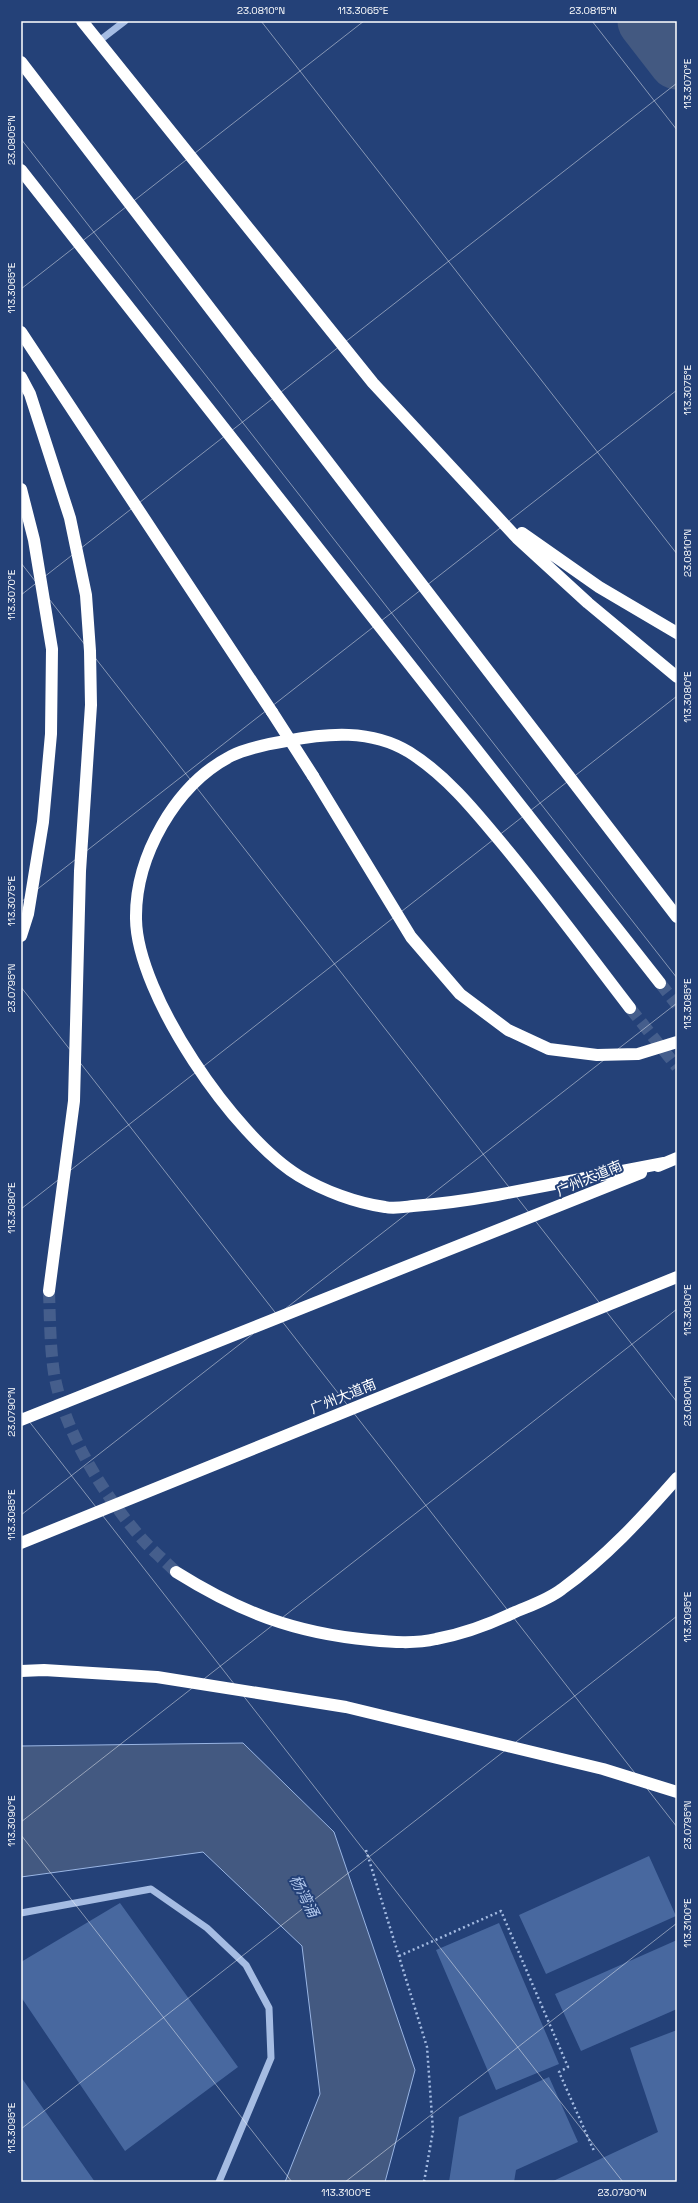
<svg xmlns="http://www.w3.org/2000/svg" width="698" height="2203" font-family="'Space Grotesk','Noto Sans SC',sans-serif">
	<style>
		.water { fill: #435981; stroke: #99b5e4 }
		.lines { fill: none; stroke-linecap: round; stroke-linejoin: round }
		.river { stroke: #435981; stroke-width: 57 }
		.building { fill: #48689f }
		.highway-tunnel { stroke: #455e8c; stroke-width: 12; stroke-dasharray: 12 6; stroke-linecap: butt }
		.path { stroke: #a5bce3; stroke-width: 2.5; stroke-dasharray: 2 3; stroke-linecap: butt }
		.minor { stroke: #a5bce3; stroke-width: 7 }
		.highway { stroke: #fff; stroke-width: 12 }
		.highway-bridge { stroke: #fff; stroke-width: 12 }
		.ticks { fill: none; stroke: #fff; stroke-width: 1; stroke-opacity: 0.45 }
		.labels { text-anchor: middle; stroke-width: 4; stroke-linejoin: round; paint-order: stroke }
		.street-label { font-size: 14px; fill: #fff; stroke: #244178 }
		.water-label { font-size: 15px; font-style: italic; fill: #b0c6eb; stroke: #244178 }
		.neatline { fill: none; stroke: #fff; stroke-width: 1.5 }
		.ticks-label { font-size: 10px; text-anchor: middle; fill: #fff }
	</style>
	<rect width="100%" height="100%" fill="#244178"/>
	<!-- water -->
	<path class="water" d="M243,1743L334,1832L415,2070L385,2182H285L320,2094L302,1946L203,1852L21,1877V1746Z"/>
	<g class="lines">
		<!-- river -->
		<path class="river" d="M646,21L677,61"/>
	</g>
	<!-- building -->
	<path class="building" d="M649,1856L676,1916L546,1974L519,1915Z
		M120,1903L238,2067L125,2151L21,1997V1962Z
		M499,1923L559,2064L496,2090L436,1950Z
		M677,1940V2009L581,2051L555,1994Z
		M677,2030V2182H551L658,2132L630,2048Z
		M21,2077L95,2182H21Z
		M549,2077L578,2142L516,2170L514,2182H449L459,2117Z"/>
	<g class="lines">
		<!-- highway-tunnel -->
		<path class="highway-tunnel" d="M660,983L677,1005
			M630,1008L677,1067
			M49,1291C50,1319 50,1346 54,1373C64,1432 104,1496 143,1540C153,1551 165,1561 176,1572"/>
		<!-- path -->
		<path class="path" d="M366,1850L427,2047L433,2131L424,2182
			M399,1956L501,1911L568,2067L559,2072L594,2151"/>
		<!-- minor -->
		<path class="minor" d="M99,41L125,21
			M21,1913L151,1889L207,1928L246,1965L269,2008L271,2058L219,2182"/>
		<!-- highway -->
		<path class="highway" d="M82,21L373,383L517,538L588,603L677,677
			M21,62L677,917
			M21,170L660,983
			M21,332L272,712
			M21,377L30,394L70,518L86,595L90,651L91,705L80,871L74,1101L49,1291
			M21,489L34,540L52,649L51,734L43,822L28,914L21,936
			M522,533L599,587L677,633
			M313,776L411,937L460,994L508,1030L549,1049L597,1055L638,1054L677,1042
			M630,1008C590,956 551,903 509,852C479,816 449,777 409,752C371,729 327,733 286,741C268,744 247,748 231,756C175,785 135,857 136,919C137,995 235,1137 299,1176C324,1191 356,1203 385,1207C394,1209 404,1207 413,1206C441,1204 469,1200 497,1195C553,1184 608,1174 664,1163
			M658,1166L677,1158
			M21,1420L641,1173
			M21,1543L677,1277
			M176,1572C240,1612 294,1633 370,1640C391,1642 415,1644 436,1639C463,1634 488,1625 513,1613C529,1606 548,1600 562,1589C605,1558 642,1518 677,1478
			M21,1671L44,1670L157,1677L346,1707L603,1769L677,1792"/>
		<!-- highway-bridge -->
		<path class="highway-bridge" d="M272,712L313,776"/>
	</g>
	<!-- ticks -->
	<path class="ticks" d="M261,21L677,554M592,21L677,130M21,139L677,978M21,289L364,21M21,563L677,1402M21,595L677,83M21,902L677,390M21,987L677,1827M21,1209L677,696M21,1411L623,2182M21,1515L677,1003M21,1822L677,1309M21,1835L292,2182M21,2129L677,1616M345,2182L677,1923"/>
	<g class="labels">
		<!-- street labels -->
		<g class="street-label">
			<text transform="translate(589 1178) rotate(-23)" y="5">广州大道南</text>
			<text transform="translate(343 1396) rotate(-22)" y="5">广州大道南</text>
		</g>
		<!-- water labels -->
		<g class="water-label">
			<text transform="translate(304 1896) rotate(63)" y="5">杨湾涌</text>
		</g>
	</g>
	<!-- border -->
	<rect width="698" height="2203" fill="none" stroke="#244178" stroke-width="44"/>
	<rect x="22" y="22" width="654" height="2159" class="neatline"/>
	<g class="ticks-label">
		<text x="261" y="14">23.0810°N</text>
		<text x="363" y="14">113.3065°E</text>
		<text x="593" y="14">23.0815°N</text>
		<text transform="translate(687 84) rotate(-90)" y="4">113.3070°E</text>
		<text transform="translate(11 140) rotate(-90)" y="4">23.0805°N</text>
		<text transform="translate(11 288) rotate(-90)" y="4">113.3065°E</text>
		<text transform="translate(687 390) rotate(-90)" y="4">113.3075°E</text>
		<text transform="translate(687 553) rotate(-90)" y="4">23.0810°N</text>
		<text transform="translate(11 595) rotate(-90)" y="4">113.3070°E</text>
		<text transform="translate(687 697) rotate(-90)" y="4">113.3080°E</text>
		<text transform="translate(11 901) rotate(-90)" y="4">113.3075°E</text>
		<text transform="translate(11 988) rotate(-90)" y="4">23.0795°N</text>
		<text transform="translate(687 1004) rotate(-90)" y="4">113.3085°E</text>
		<text transform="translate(11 1208) rotate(-90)" y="4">113.3080°E</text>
		<text transform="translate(687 1310) rotate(-90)" y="4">113.3090°E</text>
		<text transform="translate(687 1401) rotate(-90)" y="4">23.0800°N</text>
		<text transform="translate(11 1412) rotate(-90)" y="4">23.0790°N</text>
		<text transform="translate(11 1515) rotate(-90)" y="4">113.3085°E</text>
		<text transform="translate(687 1617) rotate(-90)" y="4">113.3095°E</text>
		<text transform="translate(11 1821) rotate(-90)" y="4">113.3090°E</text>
		<text transform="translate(687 1825) rotate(-90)" y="4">23.0795°N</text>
		<text transform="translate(687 1923) rotate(-90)" y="4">113.3100°E</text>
		<text transform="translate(11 2128) rotate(-90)" y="4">113.3095°E</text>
		<text x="346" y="2196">113.3100°E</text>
		<text x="622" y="2196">23.0790°N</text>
	</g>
</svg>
